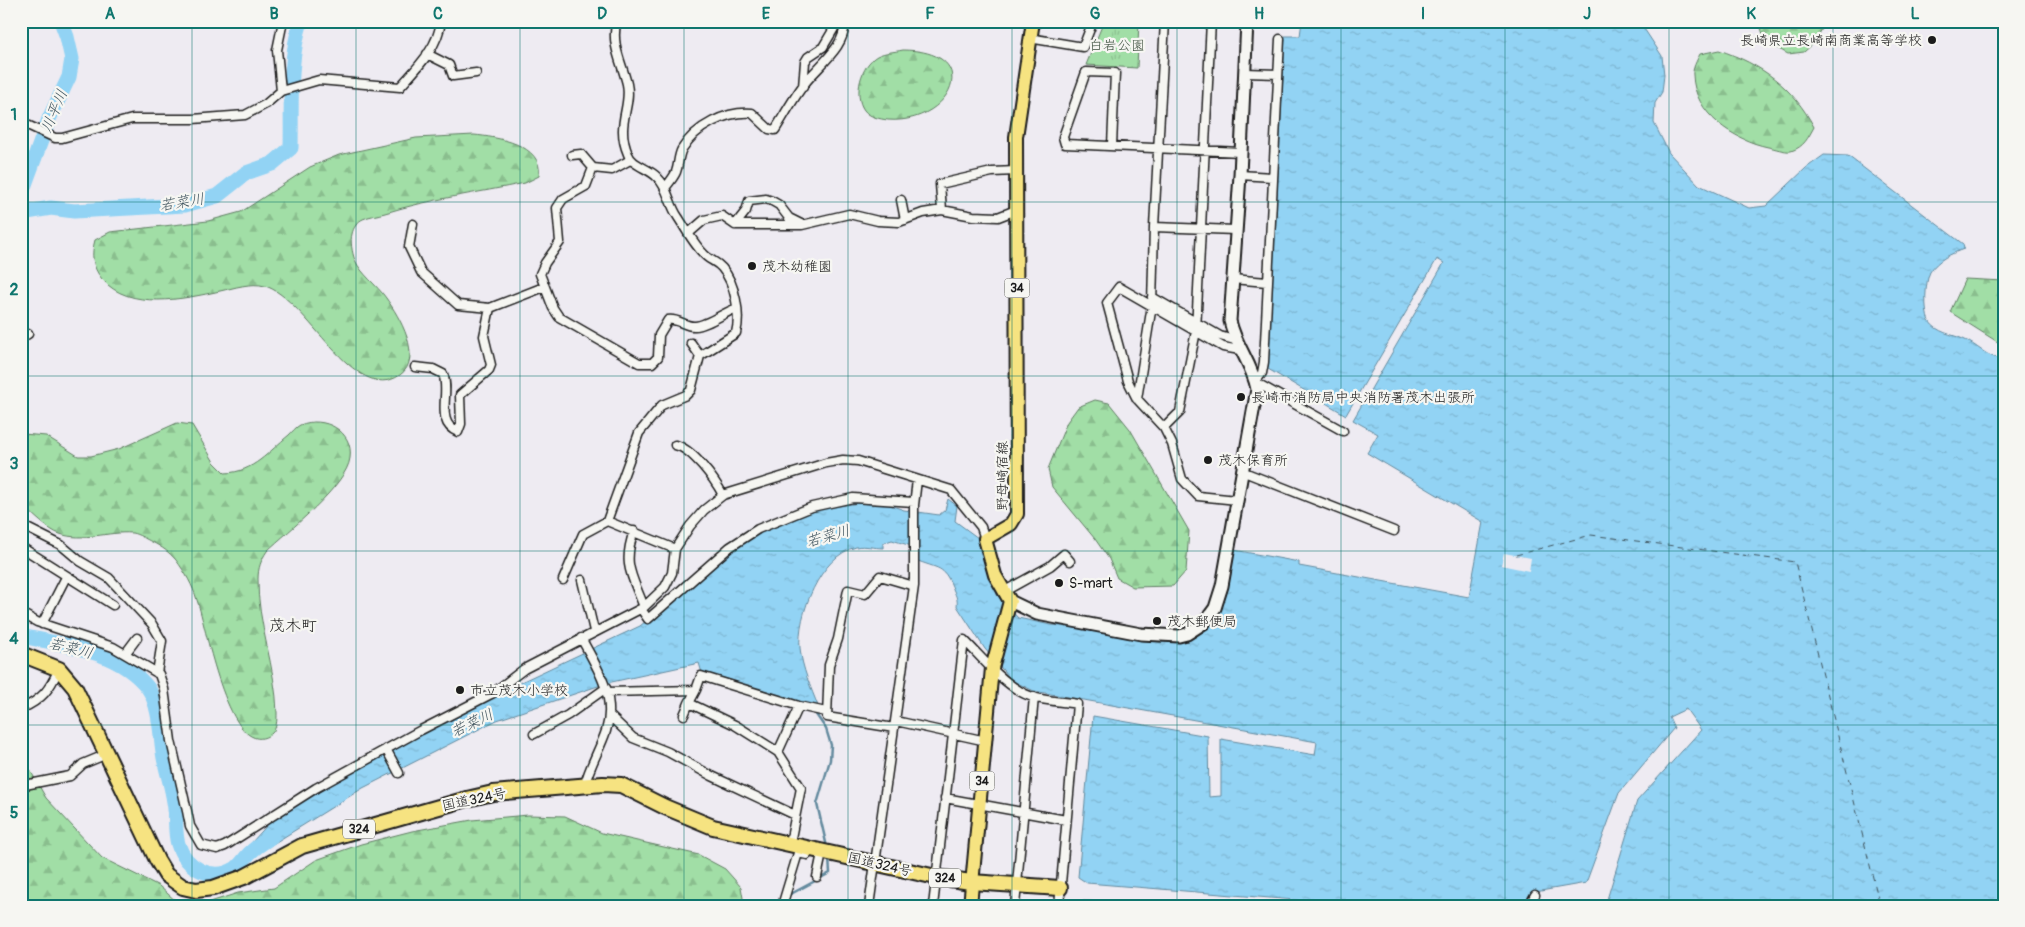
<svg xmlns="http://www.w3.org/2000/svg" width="2025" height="927" font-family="Pangolin,'Klee One',sans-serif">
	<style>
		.grass { fill: url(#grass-tufts); stroke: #5e7d61 }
		.forest { fill: url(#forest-firs); stroke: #5e7d61 }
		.water { fill: url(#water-ripples); stroke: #638a9e }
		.pier { fill: #eeebf2 }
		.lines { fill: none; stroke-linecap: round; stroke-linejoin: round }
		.stream { stroke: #638a9e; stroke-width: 2.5 }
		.river { stroke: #92d3f4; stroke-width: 15 }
		.ferry { stroke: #3f535d; stroke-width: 1; stroke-dasharray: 6 5; stroke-linecap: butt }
		.street-casing { stroke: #1c1c1c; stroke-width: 11 }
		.secondary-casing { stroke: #1c1c1c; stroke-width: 15 }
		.primary-casing { stroke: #1c1c1c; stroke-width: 16 }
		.highway-casing { stroke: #1c1c1c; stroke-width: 18 }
		.street { stroke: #f6f6f2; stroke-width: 8 }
		.secondary { stroke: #f6f6f2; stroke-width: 11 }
		.primary { stroke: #f6e381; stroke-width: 12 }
		.highway { stroke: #f6e381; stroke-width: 14 }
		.grid { fill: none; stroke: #0f766e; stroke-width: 1; stroke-opacity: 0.55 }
		.poi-dot { fill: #1c1c1c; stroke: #f6f6f2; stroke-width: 2 }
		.labels { text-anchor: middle; stroke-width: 4.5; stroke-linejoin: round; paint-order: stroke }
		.shield { fill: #f6f6f2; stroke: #5d5d5c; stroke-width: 1 }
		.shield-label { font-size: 12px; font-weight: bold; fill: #1c1c1c }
		.poi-label { font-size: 14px; fill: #1c1c1c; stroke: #f6f6f2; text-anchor: start }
		.park-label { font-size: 14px; fill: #445645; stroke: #f6f6f2 }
		.street-label { font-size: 14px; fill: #1c1c1c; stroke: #f6f6f2 }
		.water-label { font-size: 15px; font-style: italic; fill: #3f535d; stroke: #f6f6f2 }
		.quarter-label { font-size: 16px; fill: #1c1c1c; stroke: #f6f6f2 }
		.neatline { fill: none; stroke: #0f766e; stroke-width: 2 }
		.grid-label { font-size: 16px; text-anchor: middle; font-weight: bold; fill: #0f766e }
	</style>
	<defs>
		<pattern id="grass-tufts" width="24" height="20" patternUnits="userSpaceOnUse" patternTransform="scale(1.25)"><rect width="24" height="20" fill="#a1dea6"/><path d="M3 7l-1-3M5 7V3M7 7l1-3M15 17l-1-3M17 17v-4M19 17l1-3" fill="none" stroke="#8abe8e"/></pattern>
		<pattern id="forest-firs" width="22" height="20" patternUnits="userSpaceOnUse" patternTransform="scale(1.25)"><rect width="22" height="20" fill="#a1dea6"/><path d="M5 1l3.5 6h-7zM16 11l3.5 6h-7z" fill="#8abe8e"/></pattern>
		<pattern id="water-ripples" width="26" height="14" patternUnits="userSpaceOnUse" patternTransform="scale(1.25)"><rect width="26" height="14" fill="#92d3f4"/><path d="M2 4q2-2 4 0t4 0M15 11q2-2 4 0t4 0" fill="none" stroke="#7db5d1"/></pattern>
	</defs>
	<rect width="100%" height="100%" fill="#eeebf2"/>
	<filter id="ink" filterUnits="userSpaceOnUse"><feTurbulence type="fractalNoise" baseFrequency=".02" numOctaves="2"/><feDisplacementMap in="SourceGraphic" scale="10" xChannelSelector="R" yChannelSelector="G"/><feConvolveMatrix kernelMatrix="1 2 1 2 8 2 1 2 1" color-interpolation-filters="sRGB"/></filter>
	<g filter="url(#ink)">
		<!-- grass -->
		<path class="grass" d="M1104,21H1139L1137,68L1086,65Z"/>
		<!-- forest -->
		<path class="forest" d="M1760,21H1826L1815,42L1804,52L1788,54C1773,46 1761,40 1760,21Z
			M903,50C987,51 950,125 888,120C880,119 869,117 864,110C853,95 861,65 877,56C885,52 894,52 903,50Z
			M1719,50C1761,64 1793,87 1814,127C1808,138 1804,147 1791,151C1785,152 1774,148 1768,147C1734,140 1694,114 1693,75C1692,69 1697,60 1700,54Z
			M474,135C496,137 544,144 539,176L525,183C478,193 430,199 385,213C378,215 369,216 363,219C358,221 353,228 352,234C350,240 352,253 355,260C361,274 377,285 386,298C399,316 424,358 400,375C354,407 307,298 265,286C251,282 234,288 220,291C184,299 129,311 102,279C92,267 91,254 95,240L110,232L208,221L241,212L310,167L339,155L416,138Z
			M1965,279L2004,281V346L1950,312Z
			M1095,400L1109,403L1130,429L1189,531L1186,571L1173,586L1133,587L1117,578L1109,559L1095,539L1052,487L1048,469L1067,422L1078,407Z
			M177,423L192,425L214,462L225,473C254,472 268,452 289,435C292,432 296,427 300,425C324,415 354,431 350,458C347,485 288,531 267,551C261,560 258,568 258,579C257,622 276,668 277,713C277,720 277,729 271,734C229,765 205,621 197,600C193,586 185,572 176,560C169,552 162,547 152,542C146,539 138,534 132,533C108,531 83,542 60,534C49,531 31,513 22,504L21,437L23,434L46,436L78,456H91L119,449Z
			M21,767L30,770L46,798L102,858L159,886L177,902L201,905L238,893L274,888L316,860L361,844L412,831L472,820L528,815L565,816L602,833L699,855L725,869L741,887L743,898L739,906H21Z"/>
		<!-- water -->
		<path class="water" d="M1302,21H1639L1662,56L1664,75L1662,92L1655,103L1654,123L1669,153L1699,185L1749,208L1766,206L1806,168L1824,155L1848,156L1963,244L1964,249C1952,253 1937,260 1930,272C1925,281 1924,312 1929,321C1937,333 1952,334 1963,339C1978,345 1986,358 2004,359V906H1605L1637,801L1701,730L1686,709L1669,717L1674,728L1619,793L1586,883L1535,892L1527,906H1331V903L1087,883L1078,877L1093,716L1208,736L1209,797L1221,796V739L1315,755L1317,742L1034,691L1015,682L1008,676L985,649L957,606C958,600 956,596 954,591C944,566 942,570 918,561V548L892,540L883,543V548C875,548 864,545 856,547C820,556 797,615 800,648C802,668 811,688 818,706L805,704L702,673L699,663L607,683L497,720L363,788L260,852L252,842L271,821L325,785L504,690L640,626L738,545L766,528L820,509L859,503H884L904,510L939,515L945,510L948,499L957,506L955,521L978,538L997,595L1018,618L1051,625L1084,628L1160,642L1189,641L1208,627L1221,611L1234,550L1299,562V566L1469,597L1483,522L1367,453L1378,434L1353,420L1444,263L1437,259L1346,415L1268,369L1285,36H1300Z
			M1081,901L1165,904L1166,906H1076Z"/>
		<!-- pier -->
		<path class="pier" d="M1504,553L1531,558L1529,571L1501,565Z"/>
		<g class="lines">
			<!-- stream -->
			<path class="stream" d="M815,713L826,729L831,745L830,760L817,804L827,847
				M789,895L830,873L829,858"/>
			<!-- river -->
			<path class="river" d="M21,201L23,190L49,119L69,77L72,59L67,37L61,21
				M21,213L51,208L74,211L185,205L217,196L246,173L272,164L291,148C292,106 288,62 301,21
				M21,636C65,645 119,650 148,688C161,707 160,737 164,758C167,773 172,787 174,802C177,816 174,831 178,844C185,867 212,883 235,869C241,865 245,857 251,852C257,846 265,842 272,836"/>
			<!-- ferry -->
			<path class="ferry" d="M1516,555L1591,535L1795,562L1880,906"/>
			<defs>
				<path id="street" d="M617,21C610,43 622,63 627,84C632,107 615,124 628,154C632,166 649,168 657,177C668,187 669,204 678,217C686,229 695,247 707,257C712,261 717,262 722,268C735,283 741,314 736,333L700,356
					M1029,38L1083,47L1093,21
					M1280,39L1264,362L1262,373L1255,382L1343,431
					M427,54L449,65L453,76L476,73
					M1245,73L1278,74
					M803,87L805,62L808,57L823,47L836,25L841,21
					M281,91L277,50L283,21
					M21,122L55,138H62L132,119H193L245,115L266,104L281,91L319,80L400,87C417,68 438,48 441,21
					M1112,146L1115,73L1086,72L1063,137L1065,144L1241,152
					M572,155L581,154L593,168
					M630,160L612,170L593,168L586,186L563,199L557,208L560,242L545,263L540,274L553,308L559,317L639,363H652L658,357L659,335L668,320C678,318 685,327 695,326C706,326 725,312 737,308
					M1240,175L1272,177
					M665,188C669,183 674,177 676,172C679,164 678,156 682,149C696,126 726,111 752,113L769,129L775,130C785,114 794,97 805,83C818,66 848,45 844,21
					M901,200L905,220
					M942,210L940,184L992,172L1016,171
					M413,224L409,247L421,272L458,305L490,308
					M735,225L746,211L749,201L766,199L772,201L779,205L789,218L801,224
					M1154,227L1235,230
					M689,233L704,220L722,216L735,225H802L849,214L878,221L899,222L923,213L942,210L973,216L998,217L1016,210
					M1232,279L1267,282
					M1152,297L1220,336L1234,340
					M21,338L28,334
					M415,367L433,369L443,374C451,392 434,423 458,432L461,424L460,395L489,370L491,365L484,336L490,308L544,287
					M1137,399L1152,305L1154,227L1165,21
					M1164,428L1180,412L1196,331L1211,21
					M675,445C692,448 715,480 723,495
					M1244,472L1394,531
					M1237,500L1198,496L1182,479L1172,444L1164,428L1137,399L1128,381L1107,303L1119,287L1223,347L1240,350
					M21,525L61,545L80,561L109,578L152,624L162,641L157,673
					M634,531C622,565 632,575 644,607
					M21,547L113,605
					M675,549L607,521L639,433L662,405L686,395L691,390L700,356L691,343
					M563,580L583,534L607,521
					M582,580L594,631
					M1003,592L1050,566L1064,554L1070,561
					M641,609L648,619L730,547L758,529L812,507L853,498L914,502
					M21,613L37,622L113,647L159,674L164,689L171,741L187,811L190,826L201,845L217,849L225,846L316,788L421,730L493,693L524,669L644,607L665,587L672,573L675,549L690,526L704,510L723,495L826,463L843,460L858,461L951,490L981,527L985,539
					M42,624L66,577
					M581,638C597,667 617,697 606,731C600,749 590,765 585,784
					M125,654L137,638
					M696,690L689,703L735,725L778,752L801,788L790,843
					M607,692L696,690L701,676L799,706L826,712
					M21,709C43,699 49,690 59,669
					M684,715L689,703
					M610,716L633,738L668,752L712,776L795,815
					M896,721L986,741
					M894,728L827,717L829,665L838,639L848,590L865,594L880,576L914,586
					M534,734L568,715L606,688
					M386,749L399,773
					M778,752L799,706
					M25,785L70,776L83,764L107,754
					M945,798L1066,820
					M817,877L821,858
					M782,906L798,853L807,855
					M869,906L914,586V505L917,480
					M933,906L964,640C982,658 999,679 1021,692C1037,701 1059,701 1077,704L1059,906
					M1015,906L1034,697
					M1529,906L1535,895"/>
				<path id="secondary" d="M1010,601L1037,614L1141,634L1179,636L1187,634L1204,623L1215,608L1222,586L1257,389C1252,363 1236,347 1230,321L1240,175L1247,21"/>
				<path id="primary" d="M970,906L992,668L1010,601L995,575L985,539L1011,524L1017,514L1016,137L1033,21"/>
				<path id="highway" d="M21,654L59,669L75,688L157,860L166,875L183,887L196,890L213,888L244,877L302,846L467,799L493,793L603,784L621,785L665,807L713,827L936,877L971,882L1060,888"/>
			</defs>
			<!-- street casing -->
			<use href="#street" class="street-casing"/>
			<!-- secondary casing -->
			<use href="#secondary" class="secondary-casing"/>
			<!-- primary casing -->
			<use href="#primary" class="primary-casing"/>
			<!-- highway casing -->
			<use href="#highway" class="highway-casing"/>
			<!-- street -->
			<use href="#street" class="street"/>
			<!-- secondary -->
			<use href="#secondary" class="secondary"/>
			<!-- primary -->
			<use href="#primary" class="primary"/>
			<!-- highway -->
			<use href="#highway" class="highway"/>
		</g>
	</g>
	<!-- grid -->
	<path class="grid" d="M192,21V906M356,21V906M520,21V906M684,21V906M848,21V906M1012,21V906M1177,21V906M1341,21V906M1505,21V906M1669,21V906M1833,21V906M21,202H2004M21,376H2004M21,551H2004M21,725H2004"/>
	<!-- markers -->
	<g class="poi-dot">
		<circle cx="1932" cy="40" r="5"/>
		<circle cx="752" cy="266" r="5"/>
		<circle cx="1241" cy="397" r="5"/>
		<circle cx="1208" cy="460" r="5"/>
		<circle cx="1059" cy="583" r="5"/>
		<circle cx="1157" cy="621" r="5"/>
		<circle cx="460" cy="690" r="5"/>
	</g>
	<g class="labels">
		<!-- shield labels -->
		<g class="shield">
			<rect x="1004.5" y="278.5" width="25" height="19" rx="4"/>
			<rect x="969.5" y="771.5" width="25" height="19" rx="4"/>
			<rect x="343" y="819.5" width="32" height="19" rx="4"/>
			<rect x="929" y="868.5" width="32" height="19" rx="4"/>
		</g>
		<g class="shield-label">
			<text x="1017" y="292">34</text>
			<text x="982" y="785">34</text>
			<text x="359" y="833">324</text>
			<text x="945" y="882">324</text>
		</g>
		<!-- poi labels -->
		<g class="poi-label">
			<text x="1922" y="45" text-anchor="end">長崎県立長崎南商業高等学校</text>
			<text x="762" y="271">茂木幼稚園</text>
			<text x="1251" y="402">長崎市消防局中央消防署茂木出張所</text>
			<text x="1218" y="465">茂木保育所</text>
			<text x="1069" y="588">S-mart</text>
			<text x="1167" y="626">茂木郵便局</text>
			<text x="470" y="695">市立茂木小学校</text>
		</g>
		<!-- park labels -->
		<g class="park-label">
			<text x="1117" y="50">白岩公園</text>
		</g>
		<!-- street labels -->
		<g class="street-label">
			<text transform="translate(1002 476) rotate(-90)" y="5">野母崎宿線</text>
			<text transform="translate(474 799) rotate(-12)" y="5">国道324号</text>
			<text transform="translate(880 864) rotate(13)" y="5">国道324号</text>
		</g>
		<!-- water labels -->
		<g class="water-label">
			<text transform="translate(54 111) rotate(-67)" y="5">川平川</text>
			<text transform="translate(182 202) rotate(-9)" y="5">若菜川</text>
			<text transform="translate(828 536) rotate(-16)" y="5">若菜川</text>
			<text transform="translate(71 648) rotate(14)" y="5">若菜川</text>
			<text transform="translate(472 723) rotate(-26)" y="5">若菜川</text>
		</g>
		<!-- quarter labels -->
		<g class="quarter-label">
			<text x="293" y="631">茂木町</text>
		</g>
	</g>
	<!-- margin -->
	<rect width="2025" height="927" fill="none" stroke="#f6f6f2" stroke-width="55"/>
	<rect x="28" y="28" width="1970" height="872" class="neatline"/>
	<g class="grid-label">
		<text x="110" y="19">A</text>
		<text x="274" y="19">B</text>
		<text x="438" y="19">C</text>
		<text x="602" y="19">D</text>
		<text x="766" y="19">E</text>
		<text x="930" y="19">F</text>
		<text x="1095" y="19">G</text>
		<text x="1259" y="19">H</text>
		<text x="1423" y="19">I</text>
		<text x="1587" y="19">J</text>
		<text x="1751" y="19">K</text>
		<text x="1915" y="19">L</text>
		<text x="14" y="120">1</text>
		<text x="14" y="295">2</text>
		<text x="14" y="469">3</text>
		<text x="14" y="644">4</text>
		<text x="14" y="818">5</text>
	</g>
</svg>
